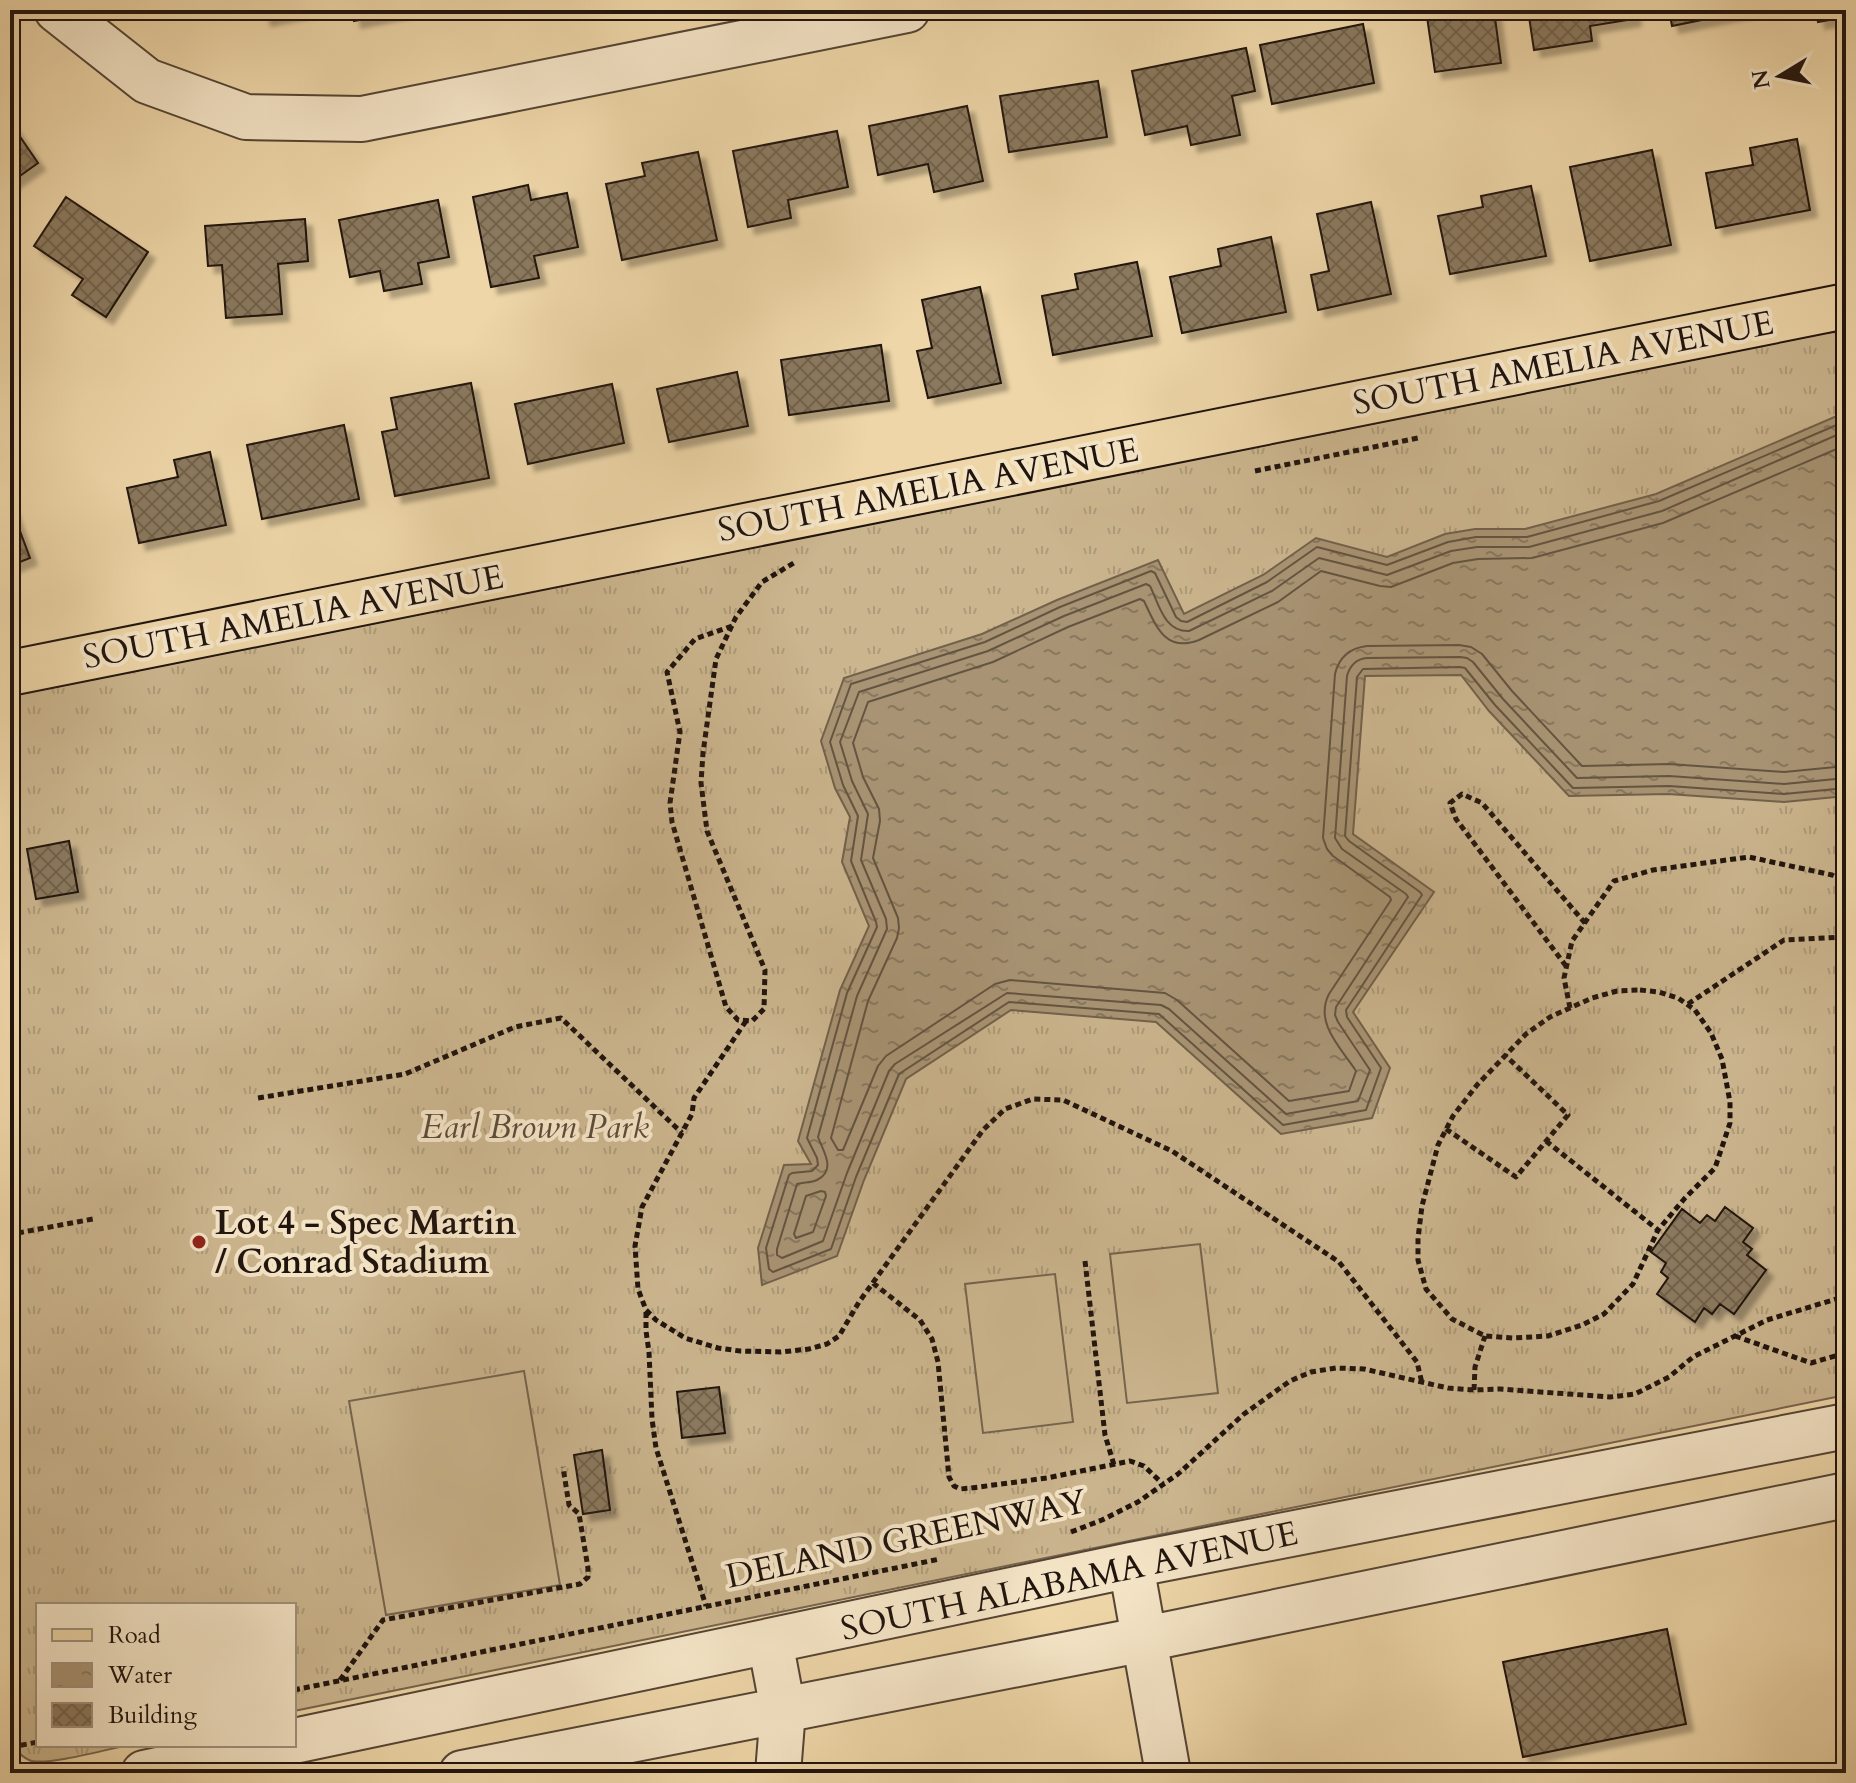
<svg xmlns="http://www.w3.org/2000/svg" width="1856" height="1783" font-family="Cardo,serif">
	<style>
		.grass { fill: url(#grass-tufts); stroke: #76644e; stroke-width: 2 }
		.pitch { fill: #cbb58e; stroke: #76644e; stroke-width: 2 }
		.water { fill: url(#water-ripples); stroke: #72614b; stroke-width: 2 }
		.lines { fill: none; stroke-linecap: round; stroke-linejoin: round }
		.shore { stroke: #645441; stroke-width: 2 }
		.building { fill: url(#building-cross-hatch); stroke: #20140e; stroke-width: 2; filter: url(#shadow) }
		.minor-casing { stroke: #544434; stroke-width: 48 }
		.major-casing { stroke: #20140e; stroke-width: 48 }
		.path { stroke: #20140e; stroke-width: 5; stroke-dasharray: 6 4; stroke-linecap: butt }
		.minor { stroke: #f4e4c6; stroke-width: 44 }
		.major { stroke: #eed6a8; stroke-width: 44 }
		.poi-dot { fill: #8f2418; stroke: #f4e4c6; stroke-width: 3 }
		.labels { text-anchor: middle; stroke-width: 8; stroke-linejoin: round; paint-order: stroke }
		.street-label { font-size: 34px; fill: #20140e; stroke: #f4e4c6 }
		.park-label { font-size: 34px; font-style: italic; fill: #5c4c3b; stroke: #f4e4c6 }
		.poi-label { font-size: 34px; font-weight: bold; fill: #20140e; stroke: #f4e4c6; text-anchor: start }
	</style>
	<defs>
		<pattern id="grass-tufts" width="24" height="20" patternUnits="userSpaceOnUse" patternTransform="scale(2)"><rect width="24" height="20" fill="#cbb58e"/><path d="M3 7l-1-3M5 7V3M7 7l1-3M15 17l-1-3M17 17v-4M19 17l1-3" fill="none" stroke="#ae9b79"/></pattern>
		<pattern id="water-ripples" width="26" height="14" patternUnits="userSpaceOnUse" patternTransform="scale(2)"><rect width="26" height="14" fill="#a89474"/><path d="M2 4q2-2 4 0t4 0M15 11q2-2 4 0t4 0" fill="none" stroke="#88785e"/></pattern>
		<pattern id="building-cross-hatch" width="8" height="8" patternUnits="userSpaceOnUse" patternTransform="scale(2)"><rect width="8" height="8" fill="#8b795e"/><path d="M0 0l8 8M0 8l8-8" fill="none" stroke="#71624c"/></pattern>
		<filter id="shadow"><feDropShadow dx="7" dy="7" stdDeviation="2" flood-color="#0004"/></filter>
	</defs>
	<rect width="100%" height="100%" fill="#eed6a8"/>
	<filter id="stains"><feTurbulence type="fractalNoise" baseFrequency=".0025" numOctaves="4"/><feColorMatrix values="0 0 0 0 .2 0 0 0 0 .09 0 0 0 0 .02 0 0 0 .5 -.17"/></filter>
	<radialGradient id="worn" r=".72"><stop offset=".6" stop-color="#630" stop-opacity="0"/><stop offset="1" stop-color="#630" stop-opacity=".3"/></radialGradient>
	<!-- grass -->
	<path class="grass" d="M1846,329V1395L294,1711V1605H38V1745H128C109,1749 43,1767 29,1760C18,1755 14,1746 10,1736V696Z"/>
	<!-- pitch -->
	<path class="pitch" d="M1200,1244L1218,1393L1127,1403L1110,1254Z
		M1055,1274L1073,1422L983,1433L965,1284Z
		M524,1371L560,1585L386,1615L349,1401Z"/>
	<!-- water -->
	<path class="water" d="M1846,412V796L1784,802L1668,794L1569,796L1489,711L1461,675L1365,676L1353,834L1434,892L1353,1012L1390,1068L1372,1118L1281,1134L1156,1022L1011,1010L906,1079L864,1180L837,1256L762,1285L758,1248L784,1165L811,1164L798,1141L840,990L869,926L842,862L850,817L835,788L821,741L844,678L982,634L1057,600L1158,560L1184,614L1263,575L1316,538L1387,557L1445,534L1475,529H1525L1656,494Z"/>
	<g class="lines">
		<!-- shore -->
		<path class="shore" d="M1846,421L1659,501L1527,537H1476L1448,542L1387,565L1317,547L1267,582L1187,622L1181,621L1176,617L1155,573L1151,571L1060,607L985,642L851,684L830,742L843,785L858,816L851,861L876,922L877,927L847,993L807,1138L817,1158L818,1165L812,1171L792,1173L789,1175L766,1248L769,1269L773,1272L831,1249L856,1177L899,1074L1009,1002L1159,1014L1283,1125L1366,1110L1381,1068L1347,1017L1346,1010L1422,895L1420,892L1349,841L1345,836L1357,677L1363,669L1460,667L1465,668L1495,705L1573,788L1669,786L1784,794L1846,788
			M1846,431L1662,511L1529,547H1477L1451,551L1387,575L1319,558L1272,591L1189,631C1164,632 1159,604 1150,586L1146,584L1064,616L988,651L859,692L840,742L852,781L868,814L861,860L886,919L887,929L857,996L818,1137C823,1151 837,1170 817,1180C811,1183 803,1182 797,1184L777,1249V1255L782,1258L823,1241L847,1173L889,1071L895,1064L1007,993L1161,1005L1169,1009L1286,1114L1358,1101L1370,1070L1338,1022L1335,1015L1336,1007L1408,897L1406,894L1342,849L1335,838L1347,676C1350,665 1356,659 1367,658L1460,657L1467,658L1473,662L1503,699L1577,778L1669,776L1784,784L1846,778
			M1846,445L1663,523L1532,558L1478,559L1453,563L1391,587L1380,586L1321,571L1278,602L1199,640C1165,653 1156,626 1144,601L1140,599L1068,627L993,662L868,702L853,743L863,777L879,809L880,821L873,858L898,918L899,928L897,938L868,1001L831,1138L838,1150H843L878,1066L886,1056L995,984L1010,980L1165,993L1177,1000L1289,1101L1349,1091L1356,1071C1341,1048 1314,1023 1329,994L1391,900L1390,897L1333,856L1327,849L1323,838L1335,674C1339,657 1350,648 1367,646L1459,645L1471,647L1482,654L1512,691L1582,766L1669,764L1784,772L1846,766
			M821,1191L825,1192L826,1196L813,1232L796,1238L794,1234L806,1196Z"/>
	</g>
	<!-- building -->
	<path class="building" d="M262,10H309L264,19Z
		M352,10H408L354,21Z
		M1426,10H1494L1501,63L1435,72Z
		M1528,10H1633L1634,19L1590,26L1592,41L1534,50Z
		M1669,10H1751L1672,26Z
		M1816,10H1846V17L1818,22Z
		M1363,24L1374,83L1272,104L1260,45Z
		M1246,48L1255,91L1232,96L1240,135L1191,145L1187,126L1145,135L1132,71Z
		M1098,81L1107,137L1009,152L1000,96Z
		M967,106L983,181L934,192L928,164L878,175L869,126Z
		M10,122L38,163L10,183Z
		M837,131L848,187L788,200L791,218L748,227L733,151Z
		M1797,139L1810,210L1716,228L1706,173L1753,165L1750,148Z
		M1652,150L1671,245L1590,261L1570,167Z
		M698,152L717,240L622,260L606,184L645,176L642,163Z
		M528,185L531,200L567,193L578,247L534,256L539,278L491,287L473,197Z
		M1531,186L1546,256L1450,274L1438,216L1483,207L1481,196Z
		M66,197L148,252L106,317L72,295L83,279L34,246Z
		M438,200L449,257L418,263L422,284L384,291L380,271L350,277L339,220Z
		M1371,202L1391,294L1318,310L1311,275L1329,271L1317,214Z
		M305,219L308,261L278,264L282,314L226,318L222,265L208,266L205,226Z
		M1271,237L1286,312L1182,333L1170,277L1221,266L1218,249Z
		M1137,262L1152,336L1053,355L1042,296L1078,289L1075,274Z
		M980,287L1001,383L928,398L917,351L932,348L922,300Z
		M881,345L889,401L789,415L781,360Z
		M737,372L748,426L669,442L657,389Z
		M471,383L489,478L395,496L382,432L397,429L391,398Z
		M612,384L624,443L528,464L515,404Z
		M344,425L359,499L262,519L247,445Z
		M210,452L226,525L139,543L127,488L178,477L174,460Z
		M11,507L30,558L10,566V508Z
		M69,841L78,892L36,899L27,849Z
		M1725,1207L1753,1228L1743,1242L1752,1249L1747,1255L1766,1270L1734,1314L1720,1304L1712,1314L1704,1308L1695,1322L1657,1294L1668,1278L1661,1272L1666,1263L1651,1252L1682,1209L1700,1223L1707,1215L1715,1221Z
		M719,1387L725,1433L682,1438L677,1392Z
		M602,1450L610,1510L583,1514L574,1455Z
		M1667,1629L1686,1724L1523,1757L1503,1662Z"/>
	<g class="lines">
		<defs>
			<path id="minor" d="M57,10L147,81L246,117L362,119L907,10
				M1131,1565L1168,1773
				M770,1641L783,1710L778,1773
				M294,1741L1131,1565L1846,1426
				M144,1773L275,1745
				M462,1773L1145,1639L1846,1495"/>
			<path id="major" d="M10,673L1846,306"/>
		</defs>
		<!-- minor casing -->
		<use href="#minor" class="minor-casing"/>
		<!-- major casing -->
		<use href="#major" class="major-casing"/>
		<!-- path -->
		<path class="path" d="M1255,471L1418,438
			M732,626L695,639L667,672L680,732L670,803L672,822L726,1007L738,1020L752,1021L764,1009L765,970L707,831L701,783L703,753L716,659L736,617L762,582L797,561
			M1566,966L1456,819L1450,803L1462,794L1482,803L1585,923
			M1640,990L1659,992L1678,998L1695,1010L1711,1033L1722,1059L1730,1102V1123L1715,1168L1685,1198L1658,1230L1633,1284L1604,1314L1582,1325L1548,1336L1513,1338L1485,1336L1452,1319L1426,1289L1418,1260V1238L1422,1206L1438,1145L1453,1116L1477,1085L1526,1034L1550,1017L1592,998L1617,991Z
			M1688,1004L1784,940L1846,937
			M1570,1008L1564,978L1572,941L1614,881L1653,870L1749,857L1832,875L1846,882
			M746,1021L694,1098L692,1114L642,1207L635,1246L638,1289L646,1310L656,1320L685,1338L718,1348L740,1351L781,1352L809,1349L827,1344L839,1336L859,1302L983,1130L1005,1109L1033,1099L1063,1100L1172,1151L1339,1262L1417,1362L1422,1383
			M258,1098L405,1074L515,1027L561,1018L682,1133
			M1446,1129L1516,1177L1568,1115L1505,1055
			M1546,1141L1658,1230
			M10,1219C20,1226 21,1239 10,1246
			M18,1233L93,1219
			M1085,1261L1105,1435L1114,1465
			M873,1283L920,1320L932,1339L938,1362L949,1477L954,1486L960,1489L971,1488L1047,1478L1130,1461L1144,1466L1163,1484
			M646,1312V1331L649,1352L652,1419L656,1448L706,1606
			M1735,1336L1811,1363L1842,1354L1846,1351
			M1842,1354L1846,1374
			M1474,1390L1475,1367L1485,1336
			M1071,1532L1102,1520L1138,1502L1178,1474L1244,1414L1290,1381L1311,1372L1336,1368L1364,1369L1448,1388L1474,1390L1500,1389L1610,1397L1635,1394L1669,1377L1693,1357L1767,1320L1846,1296
			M340,1680L383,1620L580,1584L588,1577V1568L579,1514L569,1505L563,1467
			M294,1690L940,1559
			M11,1747L38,1742"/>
		<!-- minor -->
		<use href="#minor" class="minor"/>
		<!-- major -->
		<use href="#major" class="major"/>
	</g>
	<!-- markers -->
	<circle class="poi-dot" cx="199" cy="1242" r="8"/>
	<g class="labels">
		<!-- street labels -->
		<g class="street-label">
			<text transform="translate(1563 362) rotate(-11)" y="12">SOUTH AMELIA AVENUE</text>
			<text transform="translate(928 489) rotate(-11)" y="12">SOUTH AMELIA AVENUE</text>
			<text transform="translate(293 616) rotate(-11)" y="12">SOUTH AMELIA AVENUE</text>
			<text transform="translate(906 1538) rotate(-12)" y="12">DELAND GREENWAY</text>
			<text transform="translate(1069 1580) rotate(-12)" y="12">SOUTH ALABAMA AVENUE</text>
		</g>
		<!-- park labels -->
		<g class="park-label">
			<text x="535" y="1138">Earl Brown Park</text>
		</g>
		<!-- poi labels -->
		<g class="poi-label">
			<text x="215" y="1234">Lot 4 - Spec Martin<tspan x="215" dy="39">/ Conrad Stadium</tspan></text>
		</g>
	</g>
	<!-- margin -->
	<rect width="1856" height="1783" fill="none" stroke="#eed6a8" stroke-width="40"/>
	<rect x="12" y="12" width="1832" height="1759" fill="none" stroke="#20140e" stroke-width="4"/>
	<rect x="20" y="20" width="1816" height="1743" fill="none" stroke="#20140e" stroke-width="2"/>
	<!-- legend -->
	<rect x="36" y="1603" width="260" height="144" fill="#f4e4c6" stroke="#9f917c" stroke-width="2"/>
	<rect x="52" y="1629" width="40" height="12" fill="#eed6a8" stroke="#9f917c" stroke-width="2"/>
	<text x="108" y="1643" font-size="24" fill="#20140e">Road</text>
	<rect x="52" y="1663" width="40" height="24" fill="url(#water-ripples)" stroke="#9f917c" stroke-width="2"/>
	<text x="108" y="1683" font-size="24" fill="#20140e">Water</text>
	<rect x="52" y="1703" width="40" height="24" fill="url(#building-cross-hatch)" stroke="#9f917c" stroke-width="2"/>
	<text x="108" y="1723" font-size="24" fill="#20140e">Building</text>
	<!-- north arrow -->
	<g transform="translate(1780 76) rotate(260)" stroke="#f4e4c6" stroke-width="6" paint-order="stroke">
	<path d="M0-6L14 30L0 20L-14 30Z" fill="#20140e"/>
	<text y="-12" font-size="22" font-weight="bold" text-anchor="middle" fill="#20140e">N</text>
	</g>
	<rect width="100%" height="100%" filter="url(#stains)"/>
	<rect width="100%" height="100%" fill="url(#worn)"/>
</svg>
